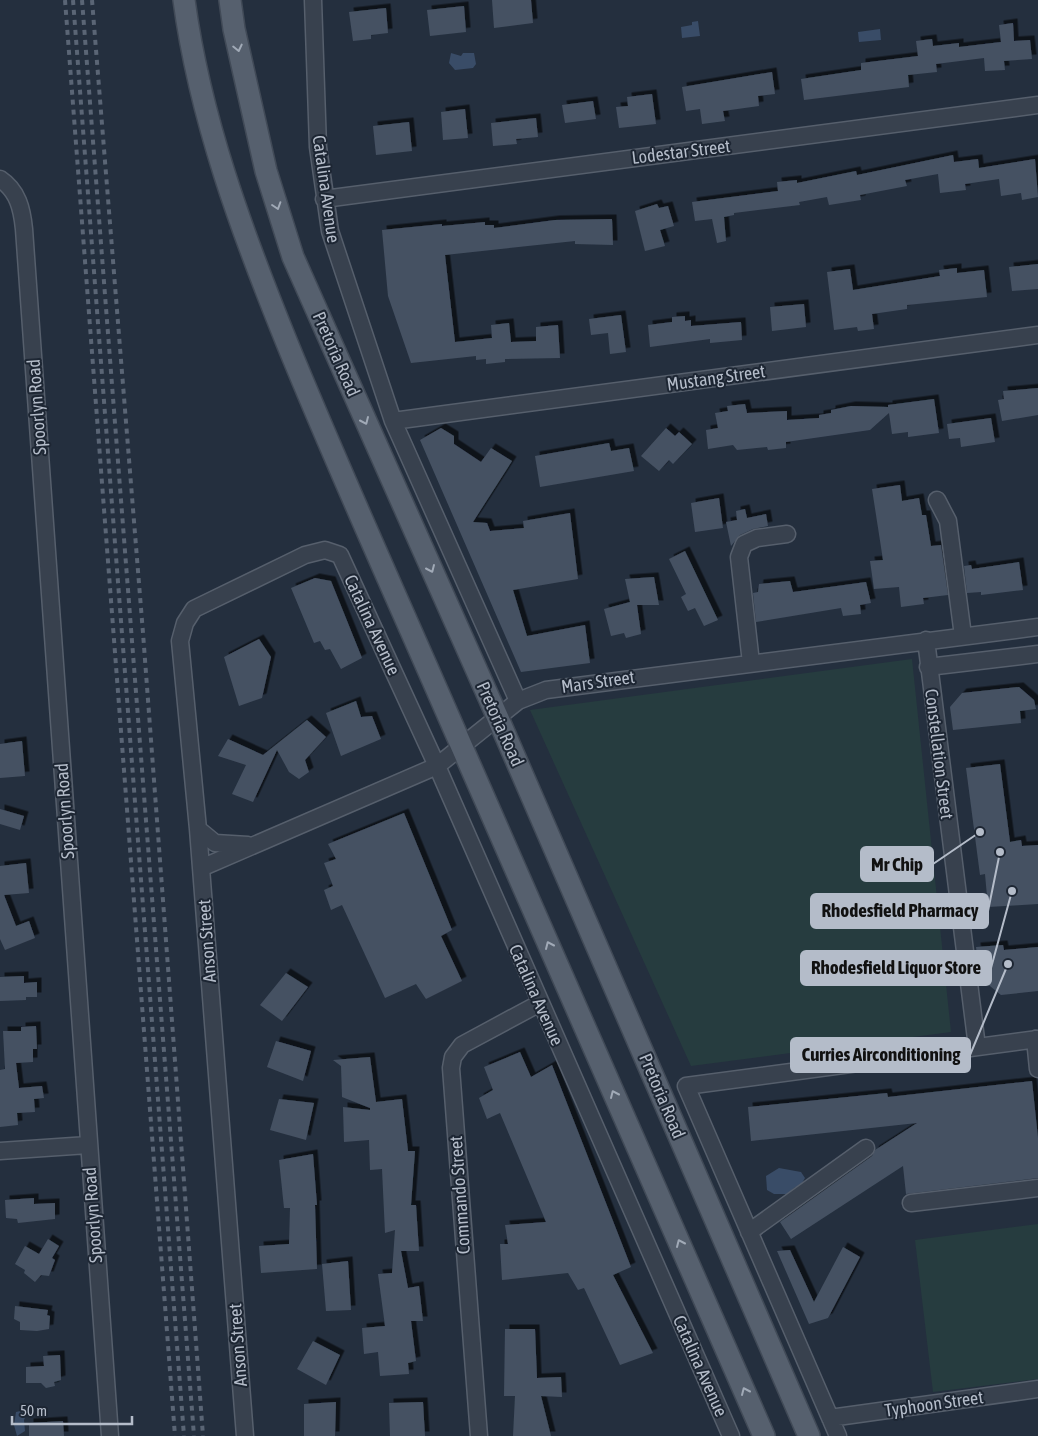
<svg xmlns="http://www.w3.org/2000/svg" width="1038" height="1436" font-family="'Asap Condensed',sans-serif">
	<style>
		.green { fill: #263c3f }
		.water { fill: #394c67 }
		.building { fill: #455162; filter: url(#shadow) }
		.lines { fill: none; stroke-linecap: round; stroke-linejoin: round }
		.minor-casing { stroke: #565f6c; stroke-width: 19 }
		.major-casing { stroke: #414a57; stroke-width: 24 }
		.minor { stroke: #38414e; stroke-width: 16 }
		.major { stroke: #56606e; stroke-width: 21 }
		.rail { stroke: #5a6575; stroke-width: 4; stroke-dasharray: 5 5; stroke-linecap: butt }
		.oneway { stroke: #a1aab7 }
		.labels { text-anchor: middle; stroke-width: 4; stroke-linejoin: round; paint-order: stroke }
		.street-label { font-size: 18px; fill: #b4bcc9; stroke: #1d2633 }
		.leader { fill: none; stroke: #b4bcc9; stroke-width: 2 }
		.callout-dot { fill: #b4bcc9; stroke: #1d2633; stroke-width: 2 }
		.callout { fill: #b4bcc9; stroke: #b4bcc9; stroke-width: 2 }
		.callout-label { font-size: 19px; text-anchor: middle; font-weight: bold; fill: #111 }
	</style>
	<defs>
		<filter id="shadow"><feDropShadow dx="4.5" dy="-4.5" stdDeviation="0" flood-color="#0009"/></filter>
	</defs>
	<rect width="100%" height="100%" fill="#242f3e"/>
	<!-- green -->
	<path class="green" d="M912,659L951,1032L691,1066L530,710Z
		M1038,1224V1379L933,1392L915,1240Z"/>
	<!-- water -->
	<path class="water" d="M698,21L700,36L682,38L681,27L692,25V22Z
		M880,29L881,40L859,42L858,32Z
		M451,53L461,56L463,53H474L476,64L473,68L455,70L449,63Z
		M779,1168L801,1172L805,1178L801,1185L794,1188L788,1194H774L767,1190L766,1176Z
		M29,1409L24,1420L25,1431L17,1436L14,1425L16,1412Z"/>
	<!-- building -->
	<path class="building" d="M492,0H531L533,23L494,28Z
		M464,6L466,32L430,36L427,10Z
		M386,8L388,33L371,35V39L353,41L349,12Z
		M1013,23L1014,41L1030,40L1032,59L1004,61L1005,70L985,71L984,58L936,64L937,72L908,75L909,87L804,100L801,79L861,70V63L918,56L916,41L932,39L933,46L959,43V47L1001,42L999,25Z
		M772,72L775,94L758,96L759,106L723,111L725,121L702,124L700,109L686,111L682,87Z
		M652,94L656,124L619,128L616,107L628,106L627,97Z
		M593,101L596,119L565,123L562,105Z
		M465,109L468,138L443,140L441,112Z
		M536,118L538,137L516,139L517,144L493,146L491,123Z
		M409,122L412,151L376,155L373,126Z
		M953,155L954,162L978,159L979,168L1035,159L1038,197L1022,200L1021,193L1001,196L999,179L965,184L966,190L940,193L938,174L905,180L907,186L860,195L861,200L829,205L827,197L799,202L800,205L734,213V215L724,217L726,241L717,243L712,219L695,221L692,202L778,191L777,182L797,180V183L856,171L857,175Z
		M657,204L659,208L668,206L674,226L660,230L665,246L645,251L635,211Z
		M612,219L613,245L575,244V241L445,255L455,342L492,338L491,325L509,323L511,342L536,341V327L558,325L560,358L505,359V362L486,364V359L476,360V356L411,363L388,296L382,230L442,224V226L485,222V225H494V228L555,220Z
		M1038,264V289L1012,291L1009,267Z
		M957,268V273L984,270L987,297L907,305V309L872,314L874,329L858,331L857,327L834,330L827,272L850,269L853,290L940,276L939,270Z
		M804,304L806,327L772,331L770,307Z
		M621,315L626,352L610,354L608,333L591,335L589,319Z
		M685,316V321L691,320V326L741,322L742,340L710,343V339L650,347L648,325L672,322V317Z
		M1038,388V415L1002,421L998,400L1004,399L1003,391Z
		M934,399L939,433L908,437V432L892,434L889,413L870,430L786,442V448L768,450L767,447L737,450L733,445L708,449L706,430L718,428L715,413L728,411L727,406L745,404L747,413L787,411V420L819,418V415L831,413V410L851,406L888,407V405Z
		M991,418L995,442L961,447L960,438L949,439L947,424Z
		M441,428L454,436V444L481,462L491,448L512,461L473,522L487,523L490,531L524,528L523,521L570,513L578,579L513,590L527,636L585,625L590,663L521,672L420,440Z
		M666,428L675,436L679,432L692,444L673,464L669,460L659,471L641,456Z
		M609,443L611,451L629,448L634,471L540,487L535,456Z
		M900,485L902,501L919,498L922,515H926L931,546L941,545L948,595L923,598L924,604L901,607L899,587L874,589L870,561L883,560L872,489Z
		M719,498L723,528L695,532L691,503Z
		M745,509L747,518L766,514L768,526L753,529L740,535L731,546L726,522L737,520L736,511Z
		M685,551L718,620L704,626L695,608L688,611L681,597L686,594L669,559Z
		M1019,562L1023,590L981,595V592L967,593L964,566L971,565L972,569Z
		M654,577L659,605H637L641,634L626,638L624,633L611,636L604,609L630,602L625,579Z
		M315,578L331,581L362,658L341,669L330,649L325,650L320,641L314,643L291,588Z
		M790,581L793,592L866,582L871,603L860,605L861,614L843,616L841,608L756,622L753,593L758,592L759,584Z
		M259,639L271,657L262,698L239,706L224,657Z
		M1019,687L1034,700L1036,709L1020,711L1021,723L953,730L950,707L962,693Z
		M356,701L361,717L372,716L381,739L341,756L326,713Z
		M307,720L326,737L305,760L309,772L299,779L289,772L277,750L253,802L232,794L246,765L218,756L228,739L263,755Z
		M22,741L25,776L0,778V744Z
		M1000,764L1010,842L1021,840L1022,846L1038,845V904L988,907L985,874L980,875L966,768Z
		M0,809L24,816L20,830L0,824Z
		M404,813L452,930L441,936L462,981L426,999L416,984L385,998L342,905L331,910L324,890L333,886L324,863L336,859L328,844Z
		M26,863L29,893L4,895L16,926L29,921L35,938L5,950L0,939V866Z
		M1003,945L1004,950L1038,947V991L1001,995L980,978L976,947Z
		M286,973L308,987L282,1021L260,1005Z
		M24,976V983L37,982V997H26V1000L0,1001V977Z
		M36,1026L37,1049H33V1062L16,1063L19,1088L42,1086L44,1098L34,1099L35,1112L17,1113L18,1125L0,1127V1070L5,1069L3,1031H21V1027Z
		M276,1041L311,1051L303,1081L267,1067Z
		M520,1052L531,1077L552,1065L631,1267L613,1275L653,1353L620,1365L584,1288L578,1290L568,1273L502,1280L500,1244H508L505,1225L546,1222L500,1113L487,1119L479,1098L493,1090L484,1067Z
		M370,1057L376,1102L402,1099L408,1151H415L411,1205H416L419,1251H401L408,1288L419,1286L423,1321H411L416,1361L408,1363L409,1374L380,1376L378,1352L364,1354L362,1328L385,1326L378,1274L392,1273L395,1230L385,1233L382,1169L370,1170L369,1140L344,1142L343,1107L370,1110V1108L342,1097L341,1066L333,1060Z
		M1032,1081L1038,1138V1178L906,1194L903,1166L791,1239L780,1222L872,1156L875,1150L917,1123L751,1141L748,1107L887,1093L888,1097Z
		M279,1099L314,1103L306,1140L270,1130Z
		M313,1154L317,1205H315L317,1269L261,1273L259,1246L289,1244L290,1208H284L279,1160Z
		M34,1198V1204L55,1203V1219L18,1223L17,1219L6,1218L5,1200Z
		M48,1239L59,1246L52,1258L55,1260L49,1276L41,1275L35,1282L24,1273L25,1270L15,1264L25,1246L39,1254Z
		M843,1247L860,1257L828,1318L809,1324L777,1251L790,1250L814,1302Z
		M348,1261L351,1310L326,1311L322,1264Z
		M15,1306L48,1310L47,1315L50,1316L49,1329L37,1331L20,1330V1322L14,1319Z
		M505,1329H535L537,1378L561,1377L562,1397L541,1396L551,1436H513L515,1396H504Z
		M313,1341L340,1355L326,1385L297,1369Z
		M60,1355L61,1380L54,1382L55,1386L46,1388L41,1383H26V1367L44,1366L43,1356Z
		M336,1402L335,1436H304V1404Z
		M423,1402L425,1436H390L389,1403Z
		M63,1421L64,1436H29V1423Z"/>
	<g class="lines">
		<defs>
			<path id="minor" d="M313,0L318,147L330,231L393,421L518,701
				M0,179C18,191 22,209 24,229L110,1436
				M324,199L1038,105
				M393,421L1038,335
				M937,500L948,521L963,636
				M926,640L977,1047
				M751,663L739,557L744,544L757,538L787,534
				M928,667L1038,654
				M198,829L215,843L248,845
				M201,868L437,766L518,701L546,690L1038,627
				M1035,1039L1038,1069
				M0,1151L88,1145
				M911,1203L1038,1188
				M749,1232L866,1148
				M830,1418L1038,1389
				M245,1436L198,829L180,641L185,623L194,609L305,555L325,550L340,555L437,766L731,1436
				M479,1436L451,1068L453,1057L462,1045L540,1003
				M838,1436L686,1086L1038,1039"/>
			<path id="major" d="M184,0C200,119 242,232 287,343C331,451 379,558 426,665C540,921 651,1179 764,1436
				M230,0L234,29L266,171L293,257L497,716L809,1436"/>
		</defs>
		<!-- minor casing -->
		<use href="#minor" class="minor-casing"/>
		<!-- major casing -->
		<use href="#major" class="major-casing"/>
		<!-- minor -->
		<use href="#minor" class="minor"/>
		<!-- major -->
		<use href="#major" class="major"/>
		<!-- rail -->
		<path class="rail" d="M65,0L175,1436
			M73,0L184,1436
			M82,0L194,1436
			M92,0L143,633L203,1436"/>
	</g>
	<!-- one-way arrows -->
	<defs><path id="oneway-chevron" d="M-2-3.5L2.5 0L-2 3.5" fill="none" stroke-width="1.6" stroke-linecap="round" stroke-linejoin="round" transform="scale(1.25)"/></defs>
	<g class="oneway">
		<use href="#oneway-chevron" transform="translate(238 48) rotate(77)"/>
		<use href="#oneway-chevron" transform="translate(277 206) rotate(72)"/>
		<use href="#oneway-chevron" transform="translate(365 421) rotate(66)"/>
		<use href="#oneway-chevron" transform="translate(431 569) rotate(66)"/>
		<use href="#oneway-chevron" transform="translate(549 945) rotate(-114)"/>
		<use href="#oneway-chevron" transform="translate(614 1094) rotate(-114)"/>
		<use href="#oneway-chevron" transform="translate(680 1243) rotate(-114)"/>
		<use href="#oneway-chevron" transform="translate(745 1391) rotate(-114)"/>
	</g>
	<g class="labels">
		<!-- street labels -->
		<g class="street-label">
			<text transform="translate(681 152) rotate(-7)" y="6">Lodestar Street</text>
			<text transform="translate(326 189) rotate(82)" y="6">Catalina Avenue</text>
			<text transform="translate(336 354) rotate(66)" y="6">Pretoria Road</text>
			<text transform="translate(716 378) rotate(-8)" y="6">Mustang Street</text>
			<text transform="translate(37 407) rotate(-94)" y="6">Spoorlyn Road</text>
			<text transform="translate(372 625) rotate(65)" y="6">Catalina Avenue</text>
			<text transform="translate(598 682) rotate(-8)" y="6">Mars Street</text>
			<text transform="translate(500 724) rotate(66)" y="6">Pretoria Road</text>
			<text transform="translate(939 754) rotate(83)" y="6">Constellation Street</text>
			<text transform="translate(65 811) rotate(-94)" y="6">Spoorlyn Road</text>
			<text transform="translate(207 941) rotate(-94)" y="6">Anson Street</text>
			<text transform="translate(536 995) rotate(66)" y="6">Catalina Avenue</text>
			<text transform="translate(662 1096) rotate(67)" y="6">Pretoria Road</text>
			<text transform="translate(460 1195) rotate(-94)" y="6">Commando Street</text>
			<text transform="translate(93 1215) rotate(-94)" y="6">Spoorlyn Road</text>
			<text transform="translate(238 1345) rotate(-94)" y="6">Anson Street</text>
			<text transform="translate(700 1366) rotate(66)" y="6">Catalina Avenue</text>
			<text transform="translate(934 1404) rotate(-8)" y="6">Typhoon Street</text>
		</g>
	</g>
	<!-- callouts -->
	<path class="leader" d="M980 832L933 864M1000 852L988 911M1012 891L991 968M1008 964L970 1055"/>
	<g class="callout-dot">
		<circle cx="980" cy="832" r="5"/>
		<circle cx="1000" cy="852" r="5"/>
		<circle cx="1012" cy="891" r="5"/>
		<circle cx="1008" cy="964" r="5"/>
	</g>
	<g class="callout">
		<rect x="861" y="847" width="72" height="34" rx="5"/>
		<rect x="811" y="894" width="177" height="34" rx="5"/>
		<rect x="801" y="951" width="190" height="34" rx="5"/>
		<rect x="791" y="1038" width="179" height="34" rx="5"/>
	</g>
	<g class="callout-label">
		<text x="897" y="871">Mr Chip</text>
		<text x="900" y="917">Rhodesfield Pharmacy</text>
		<text x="896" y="974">Rhodesfield Liquor Store</text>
		<text x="881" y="1061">Curries Airconditioning</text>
	</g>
	<!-- scale -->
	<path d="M12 1416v8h120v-8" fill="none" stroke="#b4bcc9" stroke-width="2.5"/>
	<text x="20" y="1416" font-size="15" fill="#b4bcc9" stroke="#1d2633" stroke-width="4" paint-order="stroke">50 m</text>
</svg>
